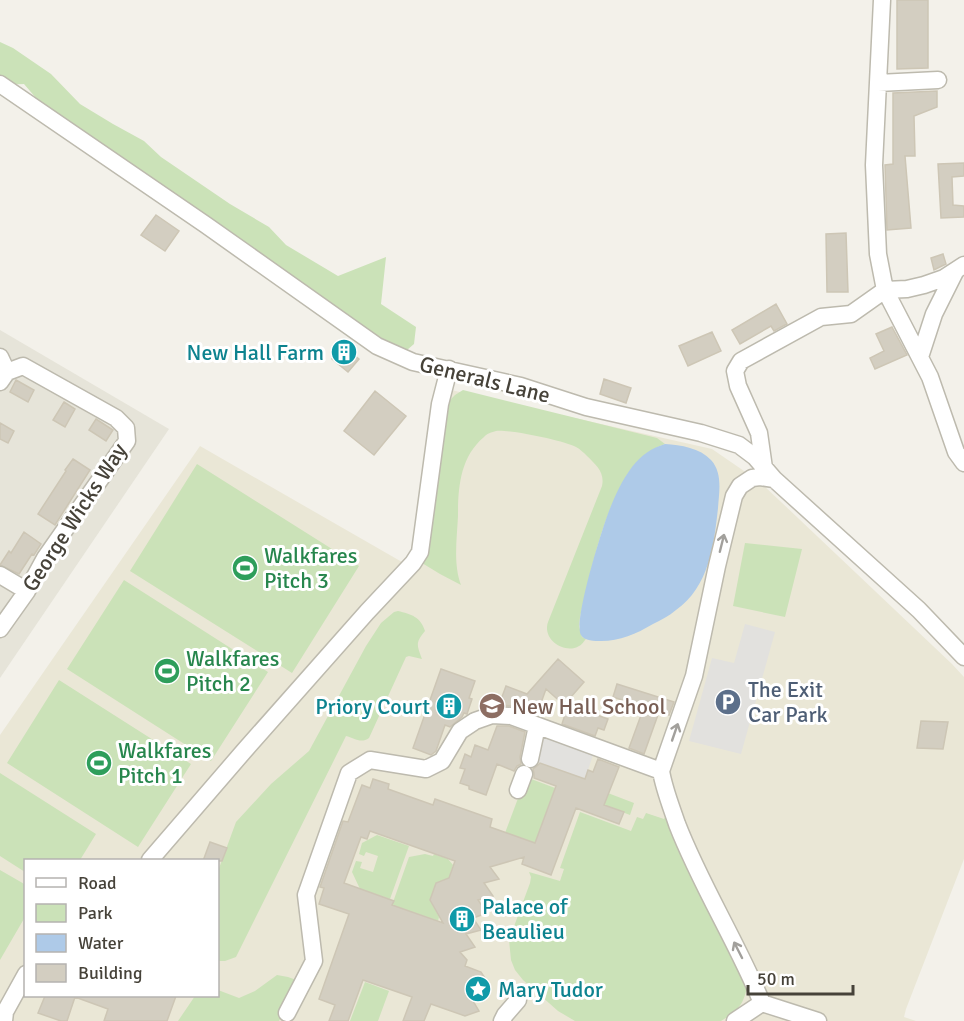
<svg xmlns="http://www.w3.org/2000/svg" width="964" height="1021" font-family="Signika,sans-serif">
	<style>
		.residential { fill: #e6e4d9 }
		.education { fill: #eae7d6; fill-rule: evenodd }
		.green { fill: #cbe2b8 }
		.parking { fill: #e2e1de }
		.water { fill: #aecae8 }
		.building { fill: #d3cec1; stroke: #cdc6b5; stroke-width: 1.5; fill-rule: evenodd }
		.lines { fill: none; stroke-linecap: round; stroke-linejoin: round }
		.minor-casing { stroke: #bdbaae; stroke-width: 19 }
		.minor { stroke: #fff; stroke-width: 16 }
		.oneway { stroke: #a2a09c }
		.labels { text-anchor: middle; stroke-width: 6; stroke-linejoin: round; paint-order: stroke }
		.culture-label { font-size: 22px; fill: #0d838f; stroke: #fff; text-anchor: end }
		.street-label { font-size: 22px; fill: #464239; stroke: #fff }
		.leisure-label { font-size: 22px; fill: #27864d; stroke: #fff; text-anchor: start }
		.service-label { font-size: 22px; fill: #4e5e75; stroke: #fff; text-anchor: start }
		.education-label { font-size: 22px; fill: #785e54; stroke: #fff; text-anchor: start }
	</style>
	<rect width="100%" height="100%" fill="#f3f1ea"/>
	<!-- residential -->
	<path class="residential" d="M0,330L169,429L0,678Z"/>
	<!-- education -->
	<path class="education" d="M451,390L712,449L760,482L952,664L964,677V859L906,1009L904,1017L916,1021H0V735L200,446L402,562L426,545ZM26,860H218V996H26Z"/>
	<!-- green -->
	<path class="green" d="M0,42L13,48L51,74L80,104L113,124L144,141L161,157L230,204L269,227L286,245L338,276L386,257L381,304L416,327L414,344L407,350L385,345L48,112L24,84L2,85L0,83Z
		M463,390L657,438L665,444C653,448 640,457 632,468C625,476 621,487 616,496C598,534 590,576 580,617L579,626L582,637L586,639C584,641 582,645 579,646C566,654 546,642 547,627C547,623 549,620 550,617L602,486C605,472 596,465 587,456C584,453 580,449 576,447C565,441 509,429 496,431C492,432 486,434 484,437C460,457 458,488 458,516C457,538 453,564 461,585L440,574L422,563L439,442L449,401L455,395Z
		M197,464L359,566L292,673L130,571Z
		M745,543L802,549L785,617L733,606Z
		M124,580L268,672L211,761L67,669Z
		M398,611C411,614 421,617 425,631C415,643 417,645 422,659L409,656L406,657L369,738C361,744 354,738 346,736L236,957L225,961H218V871L236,822L271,784L309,751L366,646L381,623L394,612Z
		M59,680L191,764L138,847L7,763Z
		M0,773L96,834L80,860H26L25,872L0,856Z
		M526,777L555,788L535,843L505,833Z
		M600,790L634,803L630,815L588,799Z
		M580,812L631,831L637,817L643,819L646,813L664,819L666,815L747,986C744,1005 737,1011 721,1021H575L558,1011L523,980L515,970L511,960L509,940L530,883L531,877L529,872L560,881L564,869L560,868Z
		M377,835L409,846L390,899L360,889L352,872L356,861L362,862L360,868L373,872L378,856L366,852L364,856L359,854L362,843Z
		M425,854L433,856L434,854L448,859L453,865L450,874L451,877L436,883L430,900L439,917L438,921L392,905L409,857Z
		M0,870L26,885L25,917L0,960Z
		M277,975L288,977L299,981L279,1021H178L195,996H218V990L239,998L255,991Z
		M365,982L389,991L378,1021H350Z"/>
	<!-- parking -->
	<path class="parking" d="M745,624L775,632L741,754L689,741L712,658L734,663Z
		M536,732L593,755L585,779L526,758Z"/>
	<!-- water -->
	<path class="water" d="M665,444C681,445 700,448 711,460C723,473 719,493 718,508C714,545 709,587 676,610C669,616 661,620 653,624C636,634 620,641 601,641C595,641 584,641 581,635C573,622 602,529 609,511C615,496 622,480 632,467C641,455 652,448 665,444Z"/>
	<!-- building -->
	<path class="building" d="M897,0H928V68L897,69Z
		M937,91V107L914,116L915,156H905L911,228L887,230L885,165L893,164V93Z
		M964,163V176L952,177L953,205L964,206V217L941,218L938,164Z
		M156,215L179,231L165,251L141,235Z
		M846,233L848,292H827L826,234Z
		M943,254L946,264L934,270L931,258Z
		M776,304L787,324L774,331L771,326L740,344L732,330Z
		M892,327L907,355L875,369L870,358L884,351L876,334Z
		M712,332L721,351L688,366L679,346Z
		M343,346L359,359L348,372L332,359Z
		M604,379L631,388L626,403L600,394Z
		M16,380L34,390L28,402L10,392Z
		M375,391L406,416L374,455L344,431Z
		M64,402L75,409L65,427L53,420Z
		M96,419L113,430L106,441L89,430Z
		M0,423L14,431L8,443L0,439Z
		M73,459L90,470L55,525L38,514L66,471L65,470Z
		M24,532L41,544L34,555L32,554L19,574L0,565L9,551L11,553Z
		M558,659L584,682L564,705L546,689L537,714L514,706L499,705L506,686L527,694Z
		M441,669L475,681L469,698L472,699L467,714L464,713L462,717L450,727L445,725L436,751L431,755L413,748Z
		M617,684L674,702L669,715L659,712L644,754L629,748L644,707L613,697Z
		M568,705L608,719L604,730L598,728L595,736L562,724Z
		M921,721L948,722L943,749L917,748Z
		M497,726H509L525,732L520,757L521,764L517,766L514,771L497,764L486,795L469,789V786L460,783L465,769L460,768L465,754L471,757L475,745L488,750Z
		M598,759L619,767L604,805L624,812L619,824L576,808L551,875L522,864L524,857L490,867L499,879L484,883L493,896L478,900L487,913L473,918L481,930L466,934L475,947L460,952L467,960L465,966L481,972L489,984L478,988L473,1001L479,1011L465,1016L431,1004L424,1021H403L412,997L363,980L348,1021H329L335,1005L319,999L349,914L319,904L324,888L320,887L343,821L348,822L362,785L370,788L373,779L389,784L388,789L433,805L435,799L492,819L490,827L535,843L556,786L534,778V773L533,769L537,766L540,763L585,779L588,770L593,772ZM370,831L455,861L449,878L436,883L430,900L443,923L392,905L394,901L344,883L361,837L367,839Z
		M210,842L227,848L222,861H203Z
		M45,996H176L167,1021H104L108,1009L75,997L67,1021H61L38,1013Z"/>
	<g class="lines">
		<defs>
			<path id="minor" d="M882,0L874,165L878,254L885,290L930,377L956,452L964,463
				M878,83L938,80
				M0,84L206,225L377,346L413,362L521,386L586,407L701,433L739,445L755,457L774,479L919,610L964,657
				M0,357L7,372
				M920,357L934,314L955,272
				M0,382L7,372L23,366L116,418L126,428L127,441L45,558L27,591L0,629
				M764,468L759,433L738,386L735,371L741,361L821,317L851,314L885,290L907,289L924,285L944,278L964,265
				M0,575L27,591
				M530,759L537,726
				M518,790L524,774
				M150,860L244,751L367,612L413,563L420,552L440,404L449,369
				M762,1003C737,942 701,886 677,824C671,806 664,789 661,771L694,676L717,566L734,496L740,486L752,478L760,477L774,479
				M762,1003L818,1021
				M287,1013L314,961L306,895L349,773L370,760L426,769L442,761L460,731L475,721L492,715L511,716L661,771
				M4,1021L5,1012L26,974
				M502,1021L505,1015L518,1000
				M735,1021L762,1003"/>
		</defs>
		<!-- minor casing -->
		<use href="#minor" class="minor-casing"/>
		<!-- minor -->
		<use href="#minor" class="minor"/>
	</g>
	<!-- one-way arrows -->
	<defs><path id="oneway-shaft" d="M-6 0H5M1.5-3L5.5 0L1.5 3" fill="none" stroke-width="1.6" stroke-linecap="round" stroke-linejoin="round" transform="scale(1.5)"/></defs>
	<g class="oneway">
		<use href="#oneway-shaft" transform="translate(722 543) rotate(-76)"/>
		<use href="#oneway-shaft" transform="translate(675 732) rotate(-71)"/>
		<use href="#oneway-shaft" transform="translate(738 950) rotate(-117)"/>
	</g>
	<!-- icons -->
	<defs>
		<symbol id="building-disc" viewBox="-11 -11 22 22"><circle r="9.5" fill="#0f9aa8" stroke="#fff"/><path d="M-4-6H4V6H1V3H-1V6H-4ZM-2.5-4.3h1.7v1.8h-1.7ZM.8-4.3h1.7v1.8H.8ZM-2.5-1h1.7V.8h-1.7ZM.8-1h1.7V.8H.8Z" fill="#fff"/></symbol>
		<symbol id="stadium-disc" viewBox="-11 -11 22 22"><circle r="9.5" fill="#2e9e5b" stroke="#fff"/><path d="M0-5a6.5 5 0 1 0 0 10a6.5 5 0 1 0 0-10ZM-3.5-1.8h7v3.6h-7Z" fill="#fff"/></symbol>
		<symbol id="parking-disc" viewBox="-11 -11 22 22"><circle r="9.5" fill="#5c6f8a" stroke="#fff"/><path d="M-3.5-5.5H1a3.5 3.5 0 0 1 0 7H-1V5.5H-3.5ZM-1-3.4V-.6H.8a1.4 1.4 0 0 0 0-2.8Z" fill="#fff"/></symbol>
		<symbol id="school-disc" viewBox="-11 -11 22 22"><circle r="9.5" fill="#8d6e63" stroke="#fff"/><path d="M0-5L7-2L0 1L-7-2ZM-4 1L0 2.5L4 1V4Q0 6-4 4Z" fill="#fff"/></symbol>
		<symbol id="sight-disc" viewBox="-11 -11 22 22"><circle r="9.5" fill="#0f9aa8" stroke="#fff"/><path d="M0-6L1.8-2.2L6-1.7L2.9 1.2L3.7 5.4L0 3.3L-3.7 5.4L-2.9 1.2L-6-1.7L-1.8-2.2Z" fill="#fff"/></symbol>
	</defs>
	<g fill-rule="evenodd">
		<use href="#building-disc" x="329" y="337" width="30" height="30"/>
		<use href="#stadium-disc" x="230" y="553" width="30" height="30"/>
		<use href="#stadium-disc" x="152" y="656" width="30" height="30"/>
		<use href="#parking-disc" x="713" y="687" width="30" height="30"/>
		<use href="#building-disc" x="434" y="691" width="30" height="30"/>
		<use href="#school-disc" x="477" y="691" width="30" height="30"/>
		<use href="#stadium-disc" x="84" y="748" width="30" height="30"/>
		<use href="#building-disc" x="447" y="904" width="30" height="30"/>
		<use href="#sight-disc" x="463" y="974" width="30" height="30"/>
	</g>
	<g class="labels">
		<!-- culture labels -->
		<g class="culture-label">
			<text x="324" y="360">New Hall Farm</text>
			<text x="430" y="714">Priory Court</text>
			<text x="482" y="914" text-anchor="start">Palace of<tspan x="482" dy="25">Beaulieu</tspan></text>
			<text x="498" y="997" text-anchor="start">Mary Tudor</text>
		</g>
		<!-- street labels -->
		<g class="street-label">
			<text transform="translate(485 379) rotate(14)" y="8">Generals Lane</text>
			<text transform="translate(74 517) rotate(-57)" y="8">George Wicks Way</text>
		</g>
		<!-- leisure labels -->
		<g class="leisure-label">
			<text x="264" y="563">Walkfares<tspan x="264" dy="25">Pitch 3</tspan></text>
			<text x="186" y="666">Walkfares<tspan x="186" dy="25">Pitch 2</tspan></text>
			<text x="118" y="758">Walkfares<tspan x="118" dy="25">Pitch 1</tspan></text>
		</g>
		<!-- service labels -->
		<g class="service-label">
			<text x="748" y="697">The Exit<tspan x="748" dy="25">Car Park</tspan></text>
		</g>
		<!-- education labels -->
		<g class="education-label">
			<text x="512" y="714">New Hall School</text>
		</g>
	</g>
	<!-- legend -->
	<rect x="24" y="859" width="195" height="138" fill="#ffffff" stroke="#b5b3b0" stroke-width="1.5"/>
	<rect x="36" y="878" width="30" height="9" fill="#ffffff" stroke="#b5b3b0" stroke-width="1.5"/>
	<text x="78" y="889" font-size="18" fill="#464239">Road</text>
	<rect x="36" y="904" width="30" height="18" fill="#cbe2b8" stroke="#b5b3b0" stroke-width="1.5"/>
	<text x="78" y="919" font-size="18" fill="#464239">Park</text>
	<rect x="36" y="934" width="30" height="18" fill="#aecae8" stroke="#b5b3b0" stroke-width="1.5"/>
	<text x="78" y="949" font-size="18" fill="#464239">Water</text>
	<rect x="36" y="964" width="30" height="18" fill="#d3cec1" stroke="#b5b3b0" stroke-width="1.5"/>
	<text x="78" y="979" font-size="18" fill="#464239">Building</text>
	<!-- scale -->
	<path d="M748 985v9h105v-9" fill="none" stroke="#464239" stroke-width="3"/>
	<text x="757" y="985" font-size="18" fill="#464239" stroke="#ffffff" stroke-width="4.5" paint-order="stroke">50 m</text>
</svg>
